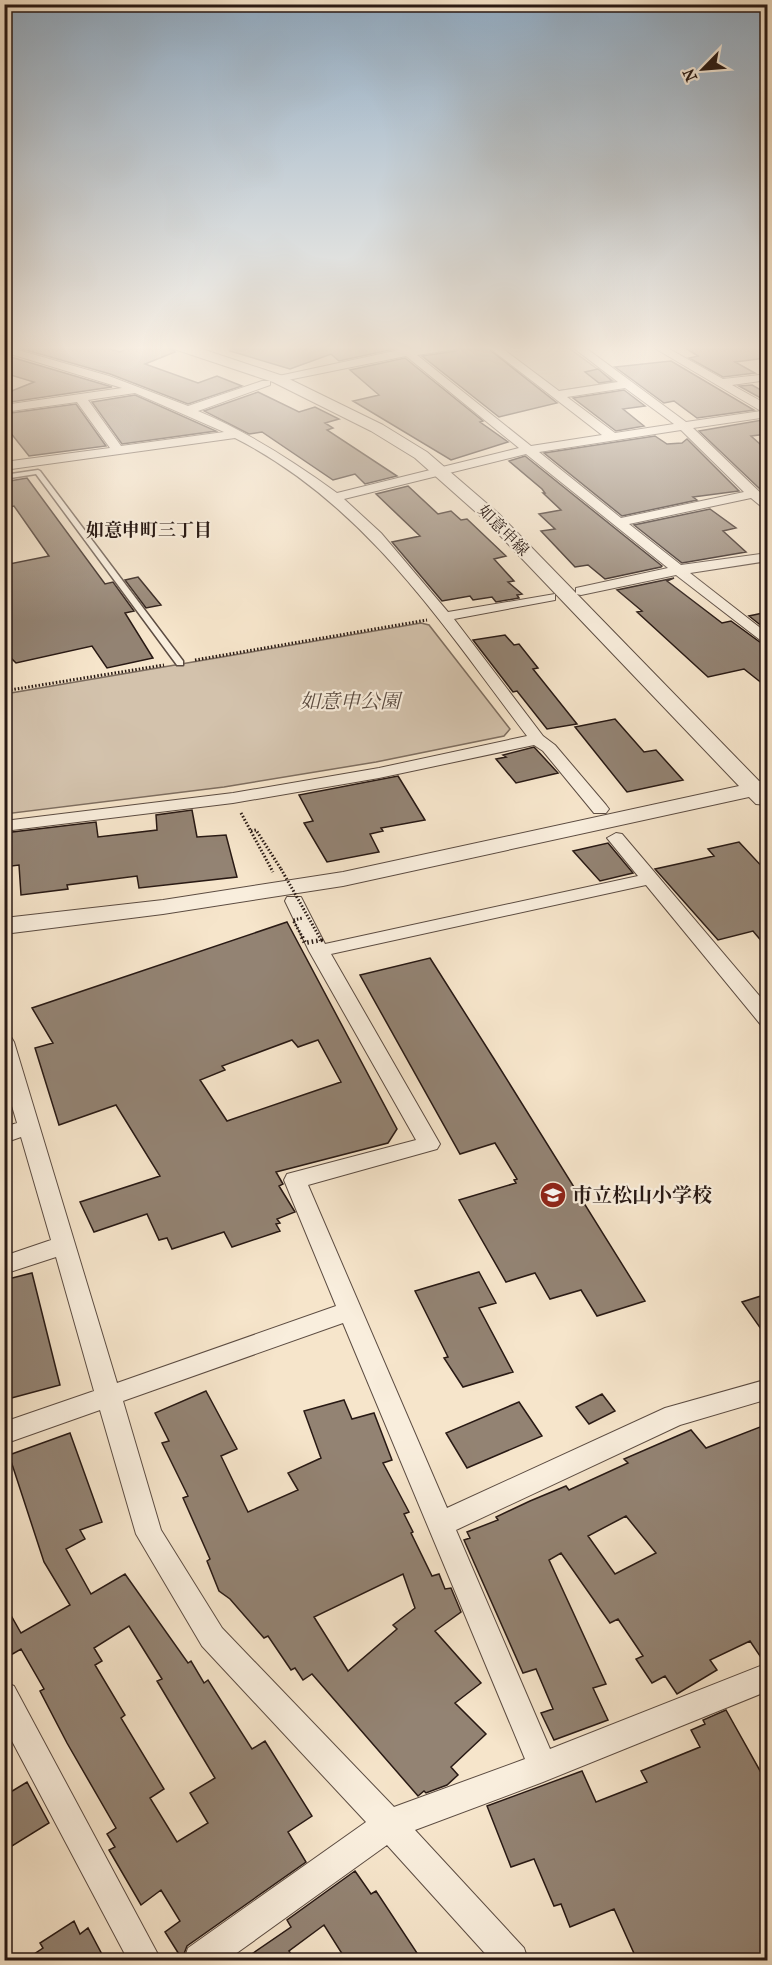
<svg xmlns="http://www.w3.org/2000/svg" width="772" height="1965" font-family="'IM FELL French Canon','Noto Serif JP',serif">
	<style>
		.green { fill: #d3c2ac; stroke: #7e6e60; stroke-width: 1.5 }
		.building { fill: #938373; stroke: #281914; stroke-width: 1.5; fill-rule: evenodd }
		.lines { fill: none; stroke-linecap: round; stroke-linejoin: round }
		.service-casing { stroke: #5c4c42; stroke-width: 3 }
		.minor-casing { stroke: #5c4c42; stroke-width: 2 }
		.tertiary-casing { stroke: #5c4c42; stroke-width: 2 }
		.path { stroke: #281914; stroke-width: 3; stroke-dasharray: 1.5 2; stroke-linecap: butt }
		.service { fill: #f9eedd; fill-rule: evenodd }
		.minor { fill: #f9eedd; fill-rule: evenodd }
		.tertiary { fill: #f9eedd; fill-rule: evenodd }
		.path-bridge-far1 { stroke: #281914; stroke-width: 3; stroke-dasharray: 1.5 2; stroke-linecap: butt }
		.path-bridge { stroke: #281914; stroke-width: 4.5; stroke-dasharray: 1.5 3; stroke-linecap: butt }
		.labels { text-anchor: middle; stroke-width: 4.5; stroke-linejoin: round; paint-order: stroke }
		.far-street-label { font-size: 16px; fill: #281914; stroke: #f9eedd }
		.far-neighbourhood-label { font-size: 18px; font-weight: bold; fill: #281914; stroke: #f9eedd }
		.park-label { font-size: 20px; font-style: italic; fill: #5b4c42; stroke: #f9eedd }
		.poi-label { font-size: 20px; font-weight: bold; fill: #281914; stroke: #f9eedd; text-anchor: start }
	</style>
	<rect width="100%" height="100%" fill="#f6e5cb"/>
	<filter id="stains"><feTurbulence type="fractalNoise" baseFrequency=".00333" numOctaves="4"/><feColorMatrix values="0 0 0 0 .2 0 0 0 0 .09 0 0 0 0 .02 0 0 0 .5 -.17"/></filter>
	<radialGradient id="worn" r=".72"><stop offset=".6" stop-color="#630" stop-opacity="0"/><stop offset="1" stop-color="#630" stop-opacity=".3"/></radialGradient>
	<!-- green -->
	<path class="green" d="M499,346H566L615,382L558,391Z
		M421,623L429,625L510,729L504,736L376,762L224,787L5,814V694Z"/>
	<!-- building -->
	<path class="building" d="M12,346H101L120,352L133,346H170L175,352L145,364L198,383L217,376L242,386L188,404L110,374Z
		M231,346H393L394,349L339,361L331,354L290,369L230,351Z
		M463,346H485L557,403L499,417L422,356L456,351Z
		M682,346H756L765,353L766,358L735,362L755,373L723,377L689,358L698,356Z
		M4,355L112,387L4,403V394L34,382L4,373Z
		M405,358L483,421L480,422L508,442L451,460L353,401L379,395L350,370Z
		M671,361L754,410L697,418L674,401L664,403L615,367Z
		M598,369L612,381L599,383L585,372Z
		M752,385L768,394V402L739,386Z
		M624,390L645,406L623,409L644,426L616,431L573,398Z
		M258,392L299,412L315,407L339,419L325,423L333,428L327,430L397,476L365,484L355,474L333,480L262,432L249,434L204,411Z
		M135,395L216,431L122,444L92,402Z
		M76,404L106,446L29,456L10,432L4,433V414Z
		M768,419V429H762L767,434L751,436L768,451V489L761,490L699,431Z
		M655,436L667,444L682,443L687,439L739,491L693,497L697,500L622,516L544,453Z
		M525,456L662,566L661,567L605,579L588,565L575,567L541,531L555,529L539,514L561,510L543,493H545L542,489L509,461Z
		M27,478L105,584L113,582L134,611L125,613L153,658L107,668L92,646L16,663L12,659L4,647V565L49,556L14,506L4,508V482Z
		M408,486L438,514L451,511L461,520L467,519L506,556L494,559L514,581L508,582L522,594L517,595L519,598L496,602L492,597L473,600L470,596L442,601L392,542L420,536L376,494Z
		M710,509L736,528L723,531L746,552L682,563L634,525Z
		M138,577L161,605L146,608L125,580Z
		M674,578L667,581L722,623L731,621L768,648V688L744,669L708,677L637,612L642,611L617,590Z
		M768,612V631L749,616Z
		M505,635L514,645L519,644L538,668L533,669L577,724L547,729L517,691L513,692L473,640Z
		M615,719L644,752L656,750L683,780L627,792L575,727Z
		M534,747L558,773L516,783L496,759L506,757L503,755Z
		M398,776L425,820L381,828L383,831L370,834L379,852L327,862L304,823L313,821L299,795Z
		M192,810L197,837L226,835L237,877L139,888L137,876L67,885L68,889L21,895L19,865L4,867V833L96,822L98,837L157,830L156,815Z
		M739,842L768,873V949L753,931L718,940L655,869L714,856L708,849Z
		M608,843L633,873L600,881L573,851Z
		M287,922L397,1129L388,1143L276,1172L283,1184L279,1186L295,1212L277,1219L280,1223L276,1224L280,1231L232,1247L224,1232L172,1249L167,1238L159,1240L147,1214L94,1232L80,1202L160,1176L116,1105L59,1125L35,1048L53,1043L32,1008ZM292,1040L298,1047L318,1040L341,1082L227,1121L200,1080L225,1070L222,1066Z
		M430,958L496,1062L645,1301L597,1316L581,1290L550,1299L535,1273L506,1282L459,1200L516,1183L514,1180L517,1179L495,1143L460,1154L360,975Z
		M479,1272L496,1303L479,1308L513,1372L463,1387L444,1358L448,1357L415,1291Z
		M32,1273L60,1385L4,1400V1280Z
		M761,1296L768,1306V1339L742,1302Z
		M206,1391L237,1449L221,1456L248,1512L298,1490L288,1473L321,1458L304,1411L344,1400L352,1419L374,1413L392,1460L383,1463L409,1512L404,1514L413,1532L411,1533L432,1576L439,1574L445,1589L451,1588L461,1612L435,1631L481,1683L455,1703L486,1734L451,1767L458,1775L447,1785L426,1793L424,1791L418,1796L312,1674L303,1680L295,1668L291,1670L268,1636L264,1638L230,1599L219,1591L207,1561L210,1559L183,1498L188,1496L162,1443L169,1441L155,1413ZM403,1574L415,1608L393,1625L397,1629L348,1671L314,1617Z
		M602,1394L615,1411L589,1424L576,1407Z
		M519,1402L542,1436L467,1468L446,1433Z
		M768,1424V1661L764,1662L750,1641L710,1660L717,1670L677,1694L665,1676L652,1683L636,1659L643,1656L618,1619L610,1623L561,1553L549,1560L606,1684L593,1688L608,1720L554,1740L541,1713L553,1709L536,1669L523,1673L464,1540L470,1538L467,1532L498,1520L496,1517L530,1501L566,1486L569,1490L628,1463L624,1459L691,1430L706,1448ZM626,1516L656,1553L615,1574L588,1536Z
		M70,1433L102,1522L80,1530L85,1539L66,1549L91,1594L125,1574L188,1663L191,1661L204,1683L208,1680L252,1749L265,1741L312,1816L288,1832L306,1862L187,1946L182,1959L165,1932L180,1921L161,1890L141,1905L109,1850L115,1847L107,1834L116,1828L67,1743L40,1691L44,1689L21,1649L4,1659V1603L21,1633L70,1605L44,1562L9,1455ZM129,1626L162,1679L157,1681L215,1778L190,1793L208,1823L177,1842L150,1798L164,1789L121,1718L125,1715L95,1665L102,1661L94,1648Z
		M726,1710L768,1785V1957L759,1960H637L614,1909L570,1927L561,1904L554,1906L534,1859L511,1867L487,1806L582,1771L596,1802L647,1782L641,1771L700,1747L691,1730L705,1724L703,1720Z
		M27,1782L49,1823L4,1851V1796Z
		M355,1871L371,1894L376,1891L417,1953L407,1960H346L324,1925L289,1951L295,1960H243L291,1927L287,1920Z
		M74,1921L80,1934L88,1928L105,1960H25L43,1948L40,1943Z"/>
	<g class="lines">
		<defs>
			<path id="service" d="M38,470L40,471L183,661V665H177L36,474L4,479V475Z"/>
			<path id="minor" d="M4,346L109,376L188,406L262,381H270V385L198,411C248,432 293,461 337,493L519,448L406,356L278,382L274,381V377L399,350L395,346H407L410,349L461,346L456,349L417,355L531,446L602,435L487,346H499L559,391L618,382L571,346H583L686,422L761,411L651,346H664L723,379L768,374V380L732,385L768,405V417L693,428L768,500V512L751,498L629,524L681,565L768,553V561L690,573L768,634V646L676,575L581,595L576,594V588L668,568L526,454L344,499L381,533L448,612L555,594V600L454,619L543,736L555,745L606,805L609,809L606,813H594L543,751L534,745L379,778L233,803L4,831V821L233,793L379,768L527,736C442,624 365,504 235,438L4,470V462L110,448L77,402L4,412V405L122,388L4,352ZM625,388L674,424L615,433L567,397ZM135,393L224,432L121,446L88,400ZM681,430L744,492L621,518L539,452Z
				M758,346H768V352Z
				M616,833L622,834L768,1006V1026L761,1025L646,885L331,954L440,1144L437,1149L308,1185L447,1508L665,1408L768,1379V1399L680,1425L456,1530L550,1749L768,1663V1691L543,1782L415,1830L524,1948L528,1960H491L387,1845L227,1960H184L188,1948L366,1822L202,1646L136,1534L100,1410L4,1444V1422L94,1391L56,1257L4,1274V1256L51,1240L21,1137L4,1143V1127L17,1123L4,1079V1035L11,1037L14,1042L117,1383L336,1306L284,1180L287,1174L416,1140L309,951L285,901L287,897H301L325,944L638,876L607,838ZM343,1323L525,1759L394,1807L222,1628L161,1530L123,1401Z
				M4,1682L14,1686L161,1960H128L4,1726Z"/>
			<path id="tertiary" d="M172,346H193L283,376L383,425L427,452L499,514L759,781L768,780V805L756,804L749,797L343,886L163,914L4,934V918L163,900L343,872L739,786L487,522L415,458L371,431L273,382L174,349Z"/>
		</defs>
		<!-- service casing -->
		<use href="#service" class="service-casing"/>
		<!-- minor casing -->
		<use href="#minor" class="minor-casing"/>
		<!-- tertiary casing -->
		<use href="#tertiary" class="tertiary-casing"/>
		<!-- path -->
		<path class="path" d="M195,660L427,620
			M4,691L164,665
			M241,813L273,872
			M251,831L256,830L281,869"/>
		<!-- service -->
		<use href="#service" class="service"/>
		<!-- minor -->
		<use href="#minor" class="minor"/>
		<!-- tertiary -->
		<use href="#tertiary" class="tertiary"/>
		<!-- path-bridge-far1 -->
		<path class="path-bridge-far1" d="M281,869L320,938
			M303,938L293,920L303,918"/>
		<!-- path-bridge -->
		<path class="path-bridge" d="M302,937L305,943L321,940L319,937"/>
	</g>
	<!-- sky -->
	<linearGradient id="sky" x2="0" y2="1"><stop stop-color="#91acc4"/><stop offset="0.56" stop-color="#fbf3e8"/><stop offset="1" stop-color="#fbf3e8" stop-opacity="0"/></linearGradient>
	<rect width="772" height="621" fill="url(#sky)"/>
	<!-- icons -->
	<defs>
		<symbol id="school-disc" viewBox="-11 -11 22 22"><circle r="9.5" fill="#8f2418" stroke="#f9eedd"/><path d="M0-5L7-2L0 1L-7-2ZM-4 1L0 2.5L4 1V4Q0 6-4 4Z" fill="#fff"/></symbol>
	</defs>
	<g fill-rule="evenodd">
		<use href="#school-disc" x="538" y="1180" width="30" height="30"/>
	</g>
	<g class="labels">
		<!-- far-street labels -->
		<g class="far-street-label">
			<text transform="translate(504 530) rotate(45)" y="6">如意申線</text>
		</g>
		<!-- far-neighbourhood labels -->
		<g class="far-neighbourhood-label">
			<text x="149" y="536">如意申町三丁目</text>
		</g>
		<!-- park labels -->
		<g class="park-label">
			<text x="350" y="708">如意申公園</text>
		</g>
		<!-- poi labels -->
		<g class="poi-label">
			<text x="572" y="1202">市立松山小学校</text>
		</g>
	</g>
	<!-- margin -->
	<rect width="772" height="1965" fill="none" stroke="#f6e5cb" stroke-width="24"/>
	<rect x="6" y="6" width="760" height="1953" fill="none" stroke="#281914" stroke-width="3"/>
	<rect x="12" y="12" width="748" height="1941" fill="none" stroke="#281914" stroke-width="1.5"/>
	<!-- north arrow -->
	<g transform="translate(703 69) rotate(245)" stroke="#f9eedd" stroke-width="4.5" paint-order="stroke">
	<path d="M0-4.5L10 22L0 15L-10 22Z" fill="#281914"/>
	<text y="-9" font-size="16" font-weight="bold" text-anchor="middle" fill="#281914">N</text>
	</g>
	<rect width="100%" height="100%" filter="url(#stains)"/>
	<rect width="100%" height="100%" fill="url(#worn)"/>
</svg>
